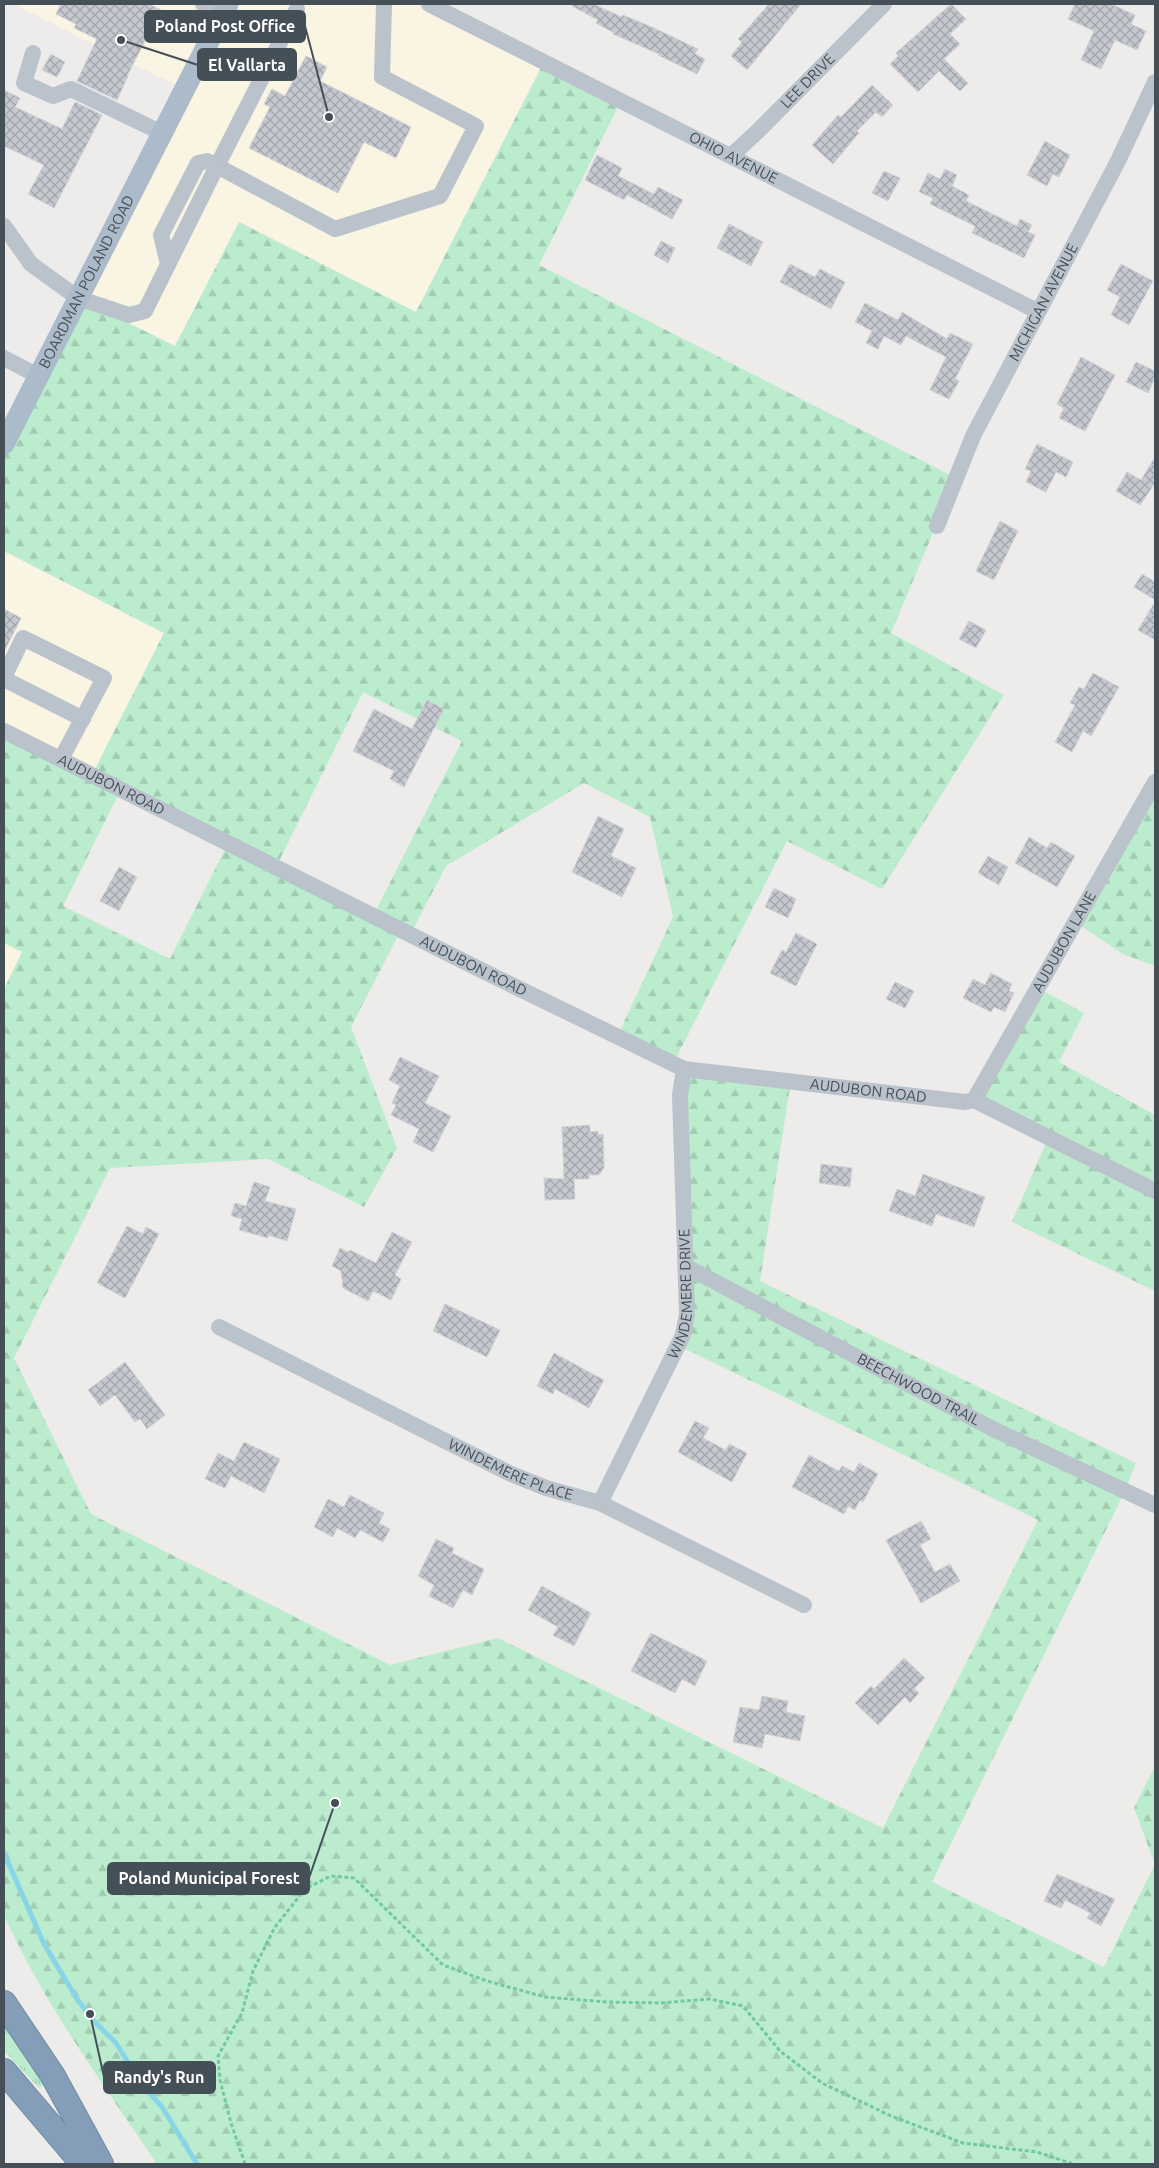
<svg xmlns="http://www.w3.org/2000/svg" width="1159" height="2168" font-family="Ubuntu,sans-serif">
	<style>
		.commercial { fill: #faf4e3 }
		.grass { fill: url(#grass-tufts) }
		.forest { fill: url(#forest-firs); fill-rule: evenodd }
		.lines { fill: none; stroke-linecap: round; stroke-linejoin: round }
		.stream { stroke: #88d5e8; stroke-width: 5 }
		.building { fill: url(#building-cross-hatch); stroke: #d0d2d7 }
		.highway-casing { stroke: #6f8aa5; stroke-width: 26 }
		.path { stroke: #73c99e; stroke-width: 3; stroke-dasharray: 4 2.5; stroke-linecap: butt }
		.minor { stroke: #bac3cb; stroke-width: 16 }
		.major { stroke: #abbbca; stroke-width: 21 }
		.highway { stroke: #849eba; stroke-width: 24 }
		.labels { text-anchor: middle; stroke-width: 4; stroke-linejoin: round; paint-order: stroke }
		.street-label { font-size: 15px; fill: #454f58; stroke: #fff }
		.leader { fill: none; stroke: #454f58; stroke-width: 2 }
		.callout-dot { fill: #454f58; stroke: #fff; stroke-width: 2 }
		.callout { fill: #454f58; stroke: #454f58; stroke-width: 2 }
		.callout-label { font-size: 16px; text-anchor: middle; font-weight: bold; fill: #fff }
	</style>
	<defs>
		<pattern id="grass-tufts" width="24" height="20" patternUnits="userSpaceOnUse" patternTransform="scale(1.25)"><rect width="24" height="20" fill="#baeccd"/><path d="M3 7l-1-3M5 7V3M7 7l1-3M15 17l-1-3M17 17v-4M19 17l1-3" fill="none" stroke="#a1ccb2"/></pattern>
		<pattern id="forest-firs" width="22" height="20" patternUnits="userSpaceOnUse" patternTransform="scale(1.25)"><rect width="22" height="20" fill="#baeccd"/><path d="M5 1l3.5 6h-7zM16 11l3.5 6h-7z" fill="#a1ccb2"/></pattern>
		<pattern id="building-cross-hatch" width="8" height="8" patternUnits="userSpaceOnUse" patternTransform="scale(1.25)"><rect width="8" height="8" fill="#c5c8ce"/><path d="M0 0l8 8M0 8l8-8" fill="none" stroke="#a2a5aa"/></pattern>
	</defs>
	<rect width="100%" height="100%" fill="#eeebeb"/>
	<!-- commercial -->
	<path class="commercial" d="M14,4H429L544,62L416,312L240,222L175,346L78,298L184,89Z
		M4,551L164,633L92,775L4,731Z
		M4,943L22,952L4,989Z"/>
	<!-- grass -->
	<path class="grass" d="M4,2024L45,2084L39,2088L4,2051Z"/>
	<!-- forest -->
	<path class="forest" d="M544,62L621,101L539,265L956,478L891,633L1004,695L882,889L787,841L673,1064L617,1037L673,917L650,817L584,783L446,866L410,935L401,930L351,1027L397,1148L364,1207L268,1159L110,1168L14,1358L91,1514L390,1665L498,1638L883,1828L1038,1520L679,1346L684,1069L791,1080L760,1281L1136,1463L1125,1491L932,1882L1104,1967L1155,1864L1134,1808L1155,1766V2164H157C103,2084 44,2004 4,1915V989L22,952L4,943V738L92,775L164,633L4,551V444L78,298L175,346L239,222L416,312ZM363,692L462,741L373,916L276,867ZM121,789L228,843L170,959L63,906Z
		M1155,782V966L1123,954L1075,922Z
		M1038,988L1084,1013L1059,1062L1155,1115V1291L1012,1222L1048,1138L974,1100Z"/>
	<g class="lines">
		<!-- stream -->
		<path class="stream" d="M4,1853L44,1944L77,1999L95,2022L116,2043L143,2086L162,2107L197,2164"/>
	</g>
	<!-- building -->
	<path class="building" d="M61,4H149L161,10L127,76H128L117,100L77,81L97,39L74,28L76,24L56,14Z
		M573,4H593L622,17L623,15L654,28L698,49L695,54L705,59L697,74L658,55L659,54L613,34L614,33L596,23L598,20L572,6Z
		M769,4H801L747,70L731,56L742,42L738,39Z
		M951,4L966,19L950,34L960,44L944,59L968,83L960,91L939,71L918,92L890,64L898,56L896,53Z
		M1075,4H1111L1135,15L1131,24L1146,31L1137,50L1115,40L1101,69L1081,60L1094,31L1068,19Z
		M51,54L65,62L57,77L42,70Z
		M306,56L327,67L320,81L411,127L396,158L364,142L338,193L249,148L270,107L264,104L272,89L285,96Z
		M872,85L893,105L882,117L876,112L857,131L859,133L833,164L812,145L838,115L841,117Z
		M4,90L20,98L15,107L62,129L75,102L102,115L54,208L28,194L44,165L4,146Z
		M1045,141L1070,155L1059,177L1053,174L1047,186L1027,175Z
		M597,155L622,168L618,176L654,194L658,187L683,200L672,219L627,195L624,200L585,180Z
		M945,169L957,175L952,186L969,195L966,201L1017,226L1020,219L1032,225L1028,232L1035,235L1024,258L972,233L975,226L930,204L933,198L919,192L928,173L940,179Z
		M884,171L900,178L888,201L872,193Z
		M729,224L763,242L751,266L717,248Z
		M661,241L675,248L668,263L654,255Z
		M790,264L815,277L820,269L845,282L831,309L780,282Z
		M1121,264L1153,281L1129,325L1111,315L1120,297L1107,290Z
		M865,303L898,320L902,312L947,339L950,333L973,344L955,379L959,381L949,399L930,390L946,357L906,336L901,345L884,336L878,349L866,343L872,331L855,322Z
		M1081,357L1115,375L1085,431L1059,418L1064,408L1057,404Z
		M1136,362L1155,371V378L1148,393L1126,382Z
		M1037,444L1073,462L1066,477L1056,472L1046,492L1026,482L1031,471L1025,469Z
		M1155,457V483L1140,505L1116,491L1127,472L1141,480Z
		M1000,521L1018,531L994,580L976,571Z
		M1142,574L1155,582V600L1134,587Z
		M1155,602V640L1138,630Z
		M4,609L21,618L4,652Z
		M969,621L986,630L976,648L959,639Z
		M1093,673L1119,687L1091,736L1083,731L1072,752L1055,742L1075,705L1070,703L1079,687L1084,689Z
		M427,700L444,709L404,787L390,779L394,771L353,751L374,709L412,729Z
		M598,816L624,829L611,856L636,868L622,897L572,872Z
		M1029,837L1047,848L1051,842L1075,856L1057,887L1015,863Z
		M988,856L1008,867L999,885L978,873Z
		M119,867L137,877L119,911L100,901Z
		M774,888L796,899L788,918L765,907Z
		M796,933L817,944L796,986L770,973L782,950L786,952Z
		M991,973L1012,984L1009,991L1014,993L1005,1012L994,1007L991,1012L963,998L973,979L985,985Z
		M895,982L914,991L905,1008L886,999Z
		M400,1057L439,1076L425,1103L451,1116L433,1152L413,1142L419,1129L391,1115L396,1105L392,1103L400,1086L389,1080Z
		M590,1125V1132L598,1131V1135L603,1134L604,1168L599,1175H589V1179H574L575,1199L545,1200L544,1178L564,1179L562,1127Z
		M821,1164L852,1168L850,1187L819,1183Z
		M923,1174L985,1197L974,1227L936,1214L932,1226L889,1211L897,1189L915,1196Z
		M254,1182L270,1187L265,1201L296,1209L287,1241L268,1235V1238L239,1230L242,1219L231,1216L235,1203L246,1206Z
		M127,1226L143,1234L146,1227L159,1234L125,1298L97,1283Z
		M392,1232L412,1242L395,1275L401,1279L391,1300L373,1291L368,1301L343,1288L341,1271L332,1266L340,1248L348,1252L350,1250L376,1263Z
		M445,1304L500,1330L487,1357L433,1331Z
		M554,1353L604,1380L589,1408L555,1389L553,1394L537,1386Z
		M125,1362L165,1415L147,1429L140,1419L135,1422L115,1395L100,1406L88,1390Z
		M695,1421L709,1428L703,1438L726,1450L729,1444L747,1453L732,1482L678,1452Z
		M244,1442L280,1459L264,1493L231,1476L225,1488L205,1479L218,1453L234,1461Z
		M809,1455L839,1471L842,1466L854,1472L859,1463L878,1474L863,1502L860,1500L855,1510L848,1506L844,1514L792,1487Z
		M350,1495L384,1513L379,1523L390,1529L383,1542L360,1530L355,1538L337,1528L333,1537L314,1527L328,1499L344,1507Z
		M921,1521L931,1539L920,1545L935,1572L950,1564L960,1581L921,1603L886,1540Z
		M436,1539L454,1548L452,1553L484,1569L472,1595L463,1590L453,1608L429,1596L434,1585L418,1576Z
		M542,1586L591,1613L574,1646L553,1635L558,1627L528,1610Z
		M651,1633L707,1661L695,1686L682,1679L675,1693L631,1671Z
		M904,1658L925,1678L914,1689L919,1693L910,1703L905,1697L878,1725L855,1703L871,1686L874,1689Z
		M762,1696L788,1701L786,1712L805,1716L800,1741L765,1734L762,1748L733,1742L740,1707L759,1710Z
		M1057,1874L1115,1899L1101,1926L1087,1918L1090,1913L1065,1900L1061,1908L1044,1901Z"/>
	<g class="lines">
		<defs>
			<path id="highway" d="M4,2003L53,2076L101,2164
				M4,2071L83,2164"/>
		</defs>
		<!-- highway casing -->
		<use href="#highway" class="highway-casing"/>
		<!-- path -->
		<path class="path" d="M245,2164L231,2123L220,2080L218,2056L242,2013L253,1971L275,1927L305,1889L331,1876L354,1878L443,1965L487,1981L545,1997L607,2002L660,2003L710,1999L743,2006L780,2051L822,2083L891,2116L963,2143L1037,2152L1073,2164"/>
		<!-- minor -->
		<g class="minor">
			<path d="M203,4L225,9"/>
			<path id="s1" d="M429,4L1037,311"/>
			<path d="M297,9L217,166L335,229L440,196L476,126L382,77L384,4"/>
			<path d="M33,53L24,83L53,96L71,89L162,133"/>
			<path id="s2" d="M732,155L758,131L884,4"/>
			<path d="M4,226L31,264L78,298L129,315L145,311L217,166L207,161L198,163L161,235L168,264"/>
			<path d="M4,358L38,376"/>
			<path id="s3" d="M937,526L973,436L1118,161L1155,82"/>
			<path d="M4,677L23,638L104,678L61,759"/>
			<path d="M4,679L83,719"/>
			<path id="s4" d="M4,731L487,973L684,1069L965,1102L974,1100"/>
			<path id="s5" d="M974,1100L1155,782"/>
			<path d="M974,1100L1155,1191"/>
			<path id="s6" d="M687,1267L993,1429L1155,1505"/>
			<path id="s7" d="M219,1327L511,1474L546,1488L600,1503L804,1605"/>
			<path id="s8" d="M600,1503L683,1335L687,1314L680,1095L684,1069"/>
		</g>
		<!-- major -->
		<path class="major" id="s9" d="M4,444L228,4"/>
		<!-- highway -->
		<use href="#highway" class="highway"/>
	</g>
	<g class="labels">
		<!-- street labels -->
		<g class="street-label">
			<text dy="5" stroke="none"><textPath href="#s2" startOffset="106">LEE DRIVE</textPath></text>
			<text dy="5" stroke="none"><textPath href="#s1" startOffset="341">OHIO AVENUE</textPath></text>
			<text dy="5" stroke="none"><textPath href="#s9" startOffset="182">BOARDMAN POLAND ROAD</textPath></text>
			<text dy="5" stroke="none"><textPath href="#s3" startOffset="248">MICHIGAN AVENUE</textPath></text>
			<text dy="5" stroke="none"><textPath href="#s4" startOffset="120">AUDUBON ROAD</textPath></text>
			<text dy="5" stroke="none"><textPath href="#s5" startOffset="182">AUDUBON LANE</textPath></text>
			<text dy="5" stroke="none"><textPath href="#s4" startOffset="525">AUDUBON ROAD</textPath></text>
			<text dy="5" stroke="none"><textPath href="#s4" startOffset="945">AUDUBON ROAD</textPath></text>
			<text dy="5" stroke="none"><textPath href="#s8" startOffset="228">WINDEMERE DRIVE</textPath></text>
			<text dy="5" stroke="none"><textPath href="#s6" startOffset="262">BEECHWOOD TRAIL</textPath></text>
			<text dy="5" stroke="none"><textPath href="#s7" startOffset="325">WINDEMERE PLACE</textPath></text>
		</g>
	</g>
	<!-- callouts -->
	<path class="leader" d="M329 117L305 26M121 40L198 65M335 1803L309 1878M90 2014L104 2077"/>
	<g class="callout-dot">
		<circle cx="329" cy="117" r="5"/>
		<circle cx="121" cy="40" r="5"/>
		<circle cx="335" cy="1803" r="5"/>
		<circle cx="90" cy="2014" r="5"/>
	</g>
	<g class="callout">
		<rect x="145" y="11" width="160" height="31" rx="5"/>
		<rect x="198" y="49" width="98" height="31" rx="5"/>
		<rect x="108" y="1863" width="201" height="31" rx="5"/>
		<rect x="104" y="2062" width="111" height="31" rx="5"/>
	</g>
	<g class="callout-label">
		<text x="225" y="32">Poland Post Office</text>
		<text x="247" y="71">El Vallarta</text>
		<text x="209" y="1884">Poland Municipal Forest</text>
		<text x="159" y="2083">Randy's Run</text>
	</g>
	<!-- border -->
	<rect width="1159" height="2168" fill="none" stroke="#454f58" stroke-width="10"/>
</svg>
